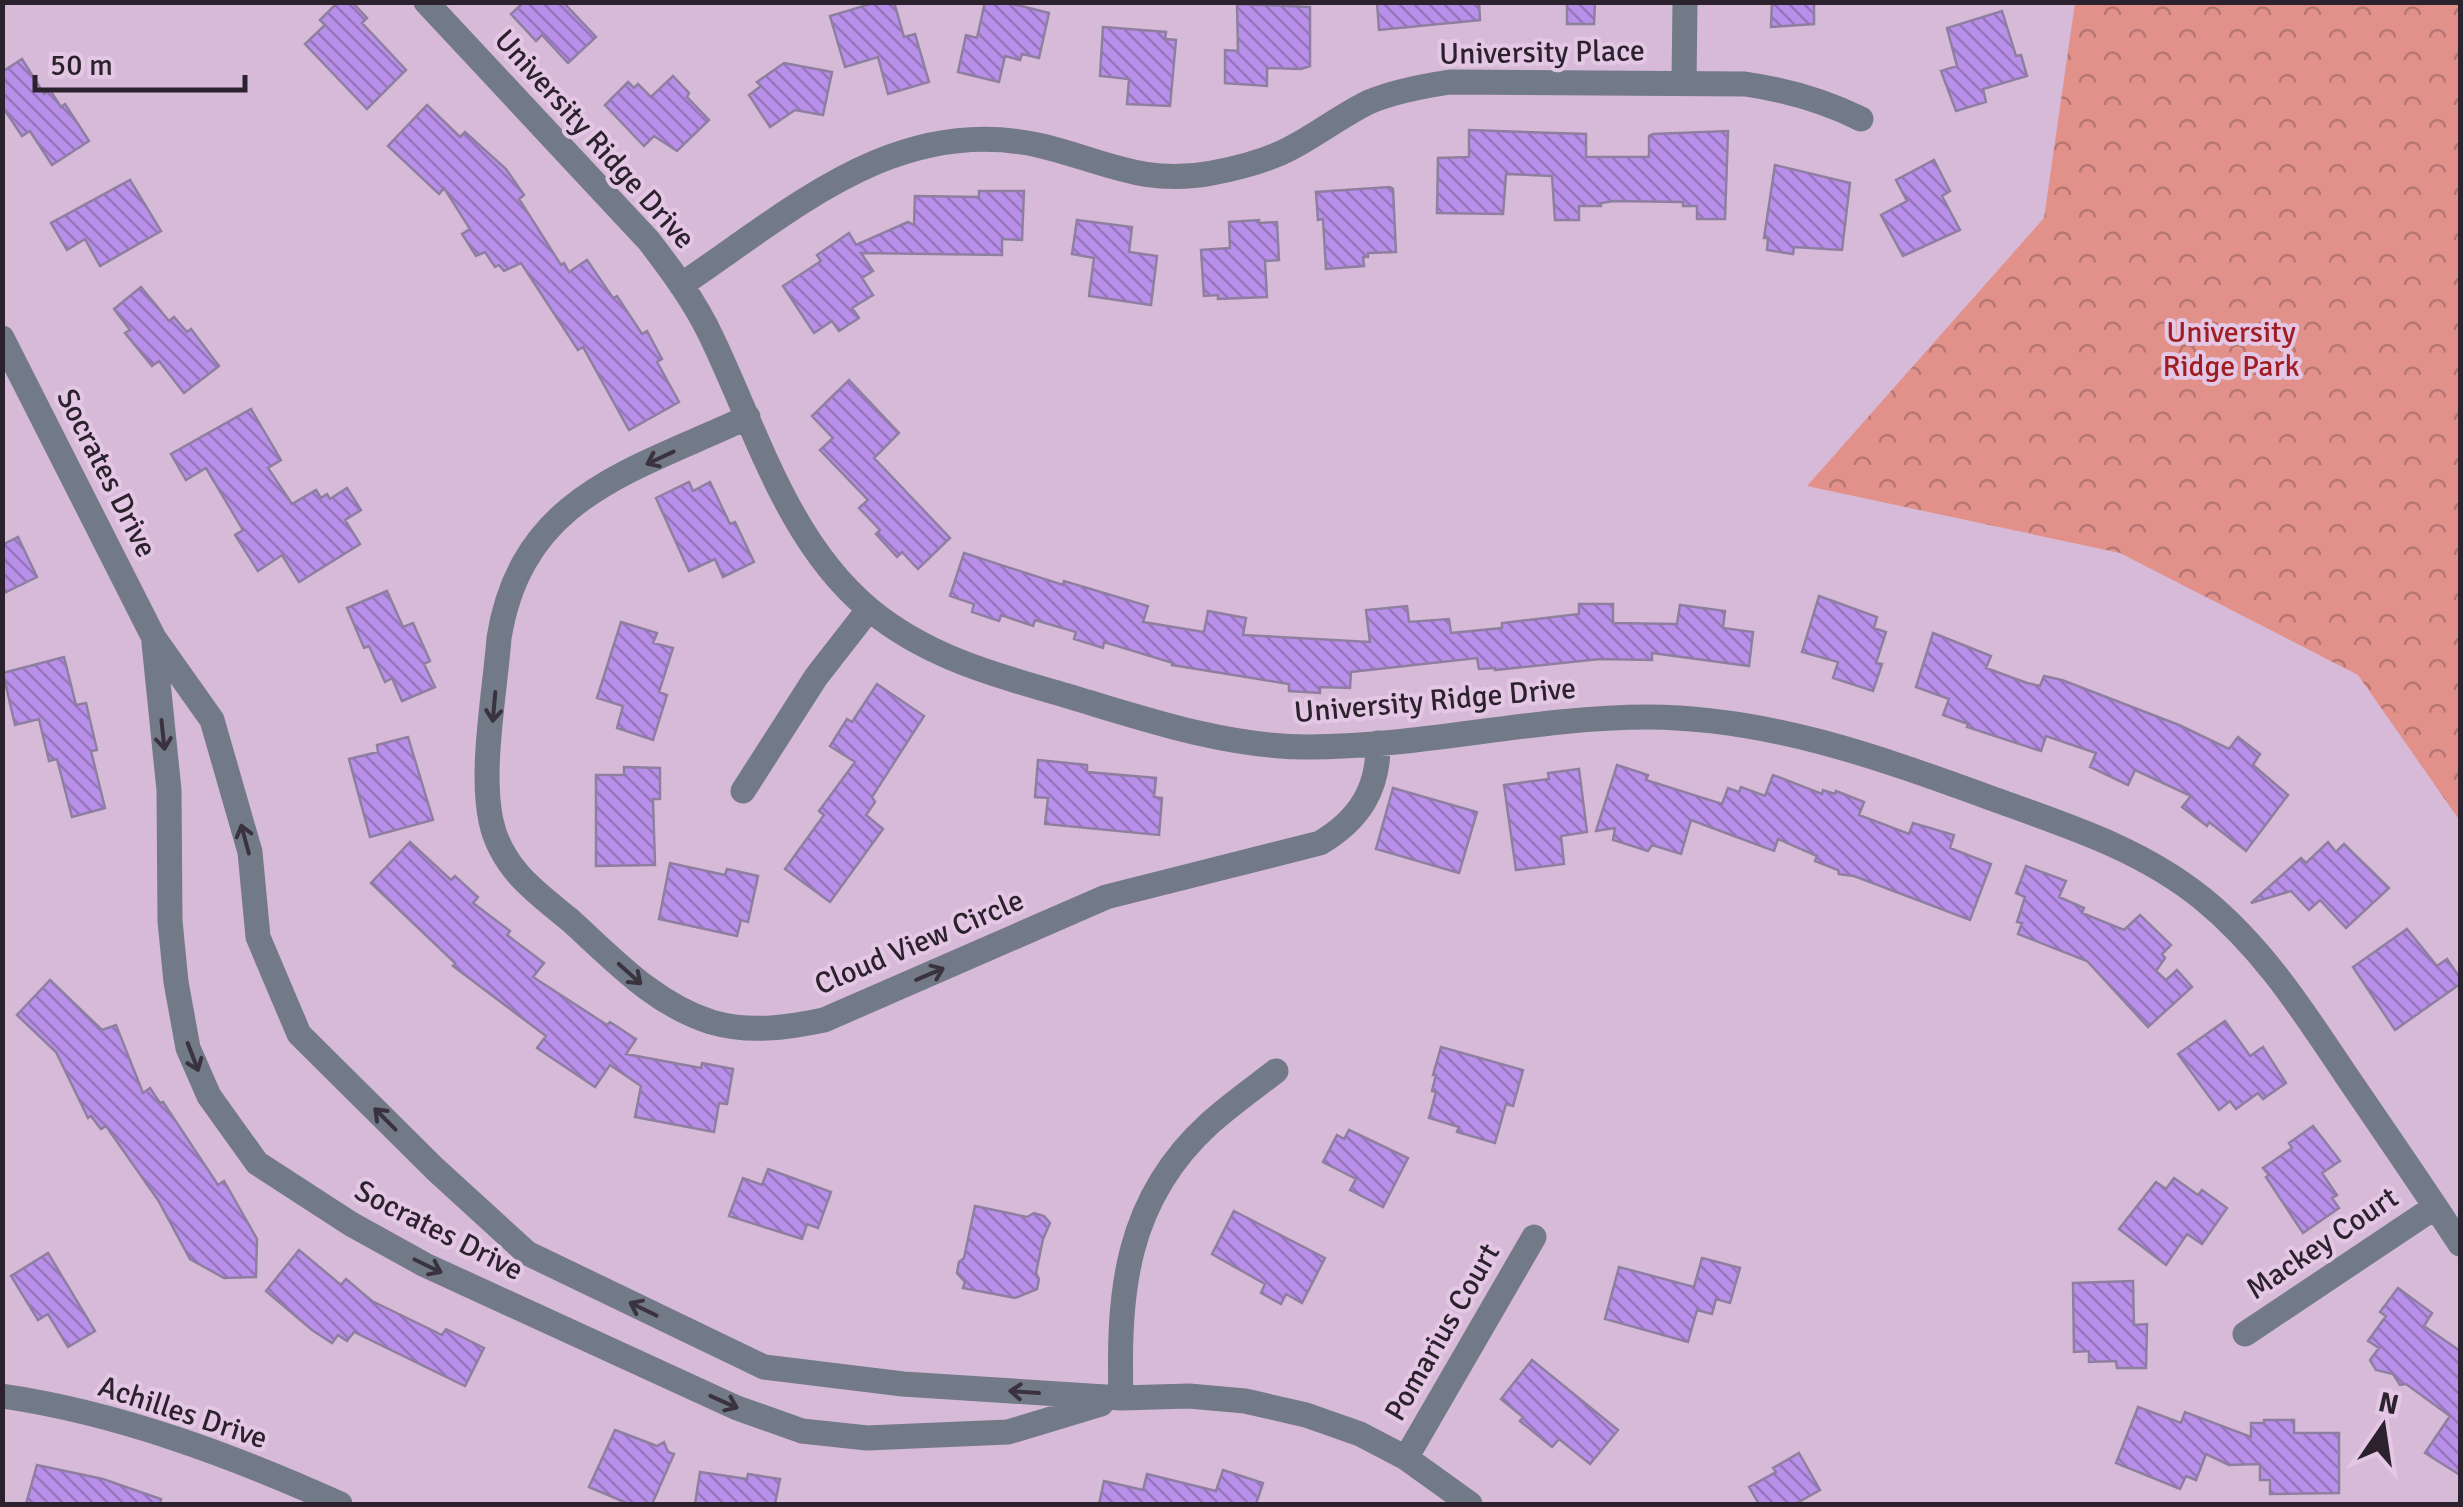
<svg xmlns="http://www.w3.org/2000/svg" width="2463" height="1507" font-family="Signika,sans-serif">
	<style>
		.park { fill: url(#park-crowns) }
		.building { fill: url(#building-back-hatch); stroke: #8e7fa1; stroke-width: 2.5 }
		.lines { fill: none; stroke-linecap: round; stroke-linejoin: round }
		.minor { stroke: #727987; stroke-width: 25 }
		.oneway { stroke: #3a333f }
		.labels { text-anchor: middle; stroke-width: 8; stroke-linejoin: round; paint-order: stroke }
		.street-label { font-size: 30px; fill: #2c222d; stroke: #e4c6e5 }
		.park-label { font-size: 30px; fill: #9e1e23; stroke: #e4c6e5 }
	</style>
	<defs>
		<pattern id="park-crowns" width="20" height="18" patternUnits="userSpaceOnUse" patternTransform="scale(2.5)"><rect width="20" height="18" fill="#e1918a"/><path d="M2 6a3 3 0 1 1 6 0M12 15a3 3 0 1 1 6 0" fill="none" stroke="#b77671"/></pattern>
		<pattern id="building-back-hatch" width="6" height="6" patternUnits="userSpaceOnUse" patternTransform="scale(2.5)"><rect width="6" height="6" fill="#b990e9"/><path d="M-1 5l2 2M0 0l6 6M5-1l2 2" fill="none" stroke="#9775bd"/></pattern>
	</defs>
	<rect width="100%" height="100%" fill="#d7bad8"/>
	<!-- park -->
	<path class="park" d="M2075,3H2460V821L2358,675L2120,553L1807,486L2044,218Z"/>
	<!-- building -->
	<path class="building" d="M338,2H352L367,18L362,23L406,70L367,109L305,44L325,25L320,20Z
		M524,2H563L596,37L568,63L542,35L536,41L511,14Z
		M877,2H894L904,37L915,34L929,82L888,94L878,57L845,67L830,16Z
		M985,2H1005L1049,13L1039,58L1022,54L1020,60L1005,56L999,82L958,72L966,35L977,38Z
		M1377,2H1479L1480,20L1379,30Z
		M1567,2H1595L1594,24H1567Z
		M1772,2H1814V24L1771,27Z
		M1237,4L1310,7V66L1301,69L1267,68V86L1225,83V50L1238,51Z
		M2002,11L2016,56L2021,55L2027,76L1983,89L1986,102L1956,111L1941,71L1957,66L1947,28Z
		M1103,27L1166,32L1165,39L1176,40L1170,106L1127,104L1129,79L1100,76Z
		M22,59L44,94L50,90L61,107L65,104L89,141L52,165L30,131L22,136L2,106V72Z
		M784,63L832,72L823,115L795,110L770,127L749,95L761,86L757,82Z
		M673,76L689,93L687,97L709,120L677,151L654,136L644,146L605,105L628,82L634,88L638,84L651,97Z
		M427,105L460,137L465,132L506,169L524,195L519,199L561,265L564,263L569,272L587,260L613,298L617,296L642,334L647,331L662,359L657,362L679,402L629,430L583,347L578,350L521,263L504,271L499,265L495,267L485,252L476,256L462,234L470,229L444,188L439,194L388,146Z
		M1469,130L1586,134V157H1649V136L1653,134L1728,131L1725,219H1697V206H1683V202L1614,201L1601,203V206H1579V220H1555L1552,176L1506,174L1503,214L1437,213L1438,158L1469,157Z
		M1934,160L1950,191L1942,196L1960,230L1903,256L1881,215L1907,201L1896,180Z
		M1775,165L1850,183L1842,250L1794,247L1793,254L1767,250L1768,238H1764Z
		M130,180L161,231L100,266L85,239L67,250L51,223Z
		M1390,187L1393,189L1396,252L1368,253V257H1363L1364,266L1326,269L1323,219L1318,220L1316,192Z
		M979,191H1024L1022,240L1002,239V255L861,253L873,271L862,278L873,295L852,308L859,318L839,331L832,321L814,333L783,286L821,261L817,255L849,233L856,245L908,222L914,225L915,196L979,197Z
		M1077,220L1132,227L1129,252L1157,256L1151,305L1089,296L1094,258L1072,254Z
		M1259,220V223L1277,222L1279,260L1265,261L1267,297L1218,299V295L1204,296L1201,250L1230,248L1229,222Z
		M141,287L169,321L174,317L187,332L191,329L219,366L184,393L159,361L152,366L125,333L130,330L114,309Z
		M849,380L899,433L874,458L950,538L918,569L902,552L897,557L876,534L880,530L859,508L868,500L820,450L833,438L812,416Z
		M251,409L281,460L268,468L292,504L316,490L321,498L327,494L330,499L347,488L361,510L345,520L360,544L299,582L282,555L258,571L235,535L243,530L206,468L186,480L171,454Z
		M689,482L693,491L710,482L730,524L735,522L754,562L723,577L715,559L689,571L656,498Z
		M18,537L37,577L2,594V545Z
		M964,553L1063,585L1064,581L1148,606L1143,622L1204,632L1208,611L1246,618L1243,635L1370,642L1366,610L1407,606L1409,622L1449,619L1451,633L1502,628V623L1579,614V604H1613V623L1677,624L1680,605L1725,611L1723,628L1753,632L1749,666L1652,653V660L1600,659L1495,670V668L1479,669L1477,658L1351,672L1350,688L1320,687V693L1289,691V684L1172,665L1173,663L1104,642L1103,648L1074,639L1076,632L1035,620L1033,626L1001,615L999,621L972,612L974,604L950,596Z
		M387,591L403,627L413,623L430,661L424,664L435,687L402,701L392,678L385,682L369,646L364,648L347,608Z
		M1819,596L1877,617L1874,628L1886,632L1876,663L1882,664L1873,691L1833,678L1838,662L1802,652Z
		M621,622L657,633L653,643L673,648L659,692L667,695L653,740L617,728L623,706L597,698Z
		M1933,633L1991,656L1986,668L2027,683L2040,686L2044,676L2062,680L2179,725L2229,749L2238,737L2260,754L2253,765L2288,795L2246,851L2209,822L2207,826L2182,807L2191,796L2135,770L2128,785L2090,767L2096,753L2046,736L2041,751L1967,727L1968,724L1943,715L1949,699L1916,687Z
		M64,657L76,705L86,703L97,750L91,751L105,808L72,817L57,759L49,761L39,719L15,725L3,673Z
		M877,684L924,716L872,797L875,802L866,815L883,829L830,902L785,869L824,815L819,811L855,762L830,746L847,719L852,722Z
		M408,737L433,820L370,837L349,759L378,752L377,745Z
		M1038,760L1087,765V772L1156,778L1154,797L1162,798L1159,835L1045,824L1048,798L1035,797Z
		M1617,765L1648,775L1646,780L1722,804L1728,788L1739,792L1741,787L1765,796L1773,775L1822,794L1823,790L1835,794L1836,791L1864,802L1859,815L1909,834L1913,823L1954,835L1950,848L1991,864L1970,920L1854,876L1839,874L1838,870L1815,861L1817,856L1778,839L1774,851L1691,820L1681,854L1652,845L1648,851L1613,840L1615,828L1596,831Z
		M624,767L660,768V799H653L655,865L596,866V775H624Z
		M1579,769L1587,832L1561,836L1564,864L1516,870L1504,785L1549,779L1548,773Z
		M1393,788L1477,812L1459,873L1376,849Z
		M410,842L451,880L455,876L478,897L473,903L510,931L507,935L544,963L533,977L607,1025L610,1022L636,1039L626,1054L701,1068L702,1063L733,1069L727,1104L719,1103L714,1132L635,1117L641,1086L610,1065L595,1087L537,1048L546,1036L453,966L455,963L371,883Z
		M2328,842L2336,852L2344,844L2389,888L2346,928L2320,900L2309,910L2291,891L2251,903L2301,858L2306,863Z
		M670,863L725,875L727,869L758,876L748,922L741,920L737,936L659,919Z
		M2026,866L2066,881L2059,897L2084,908L2082,913L2124,930L2140,915L2171,945L2162,954L2165,958L2156,971L2166,980L2177,970L2192,987L2148,1027L2087,961L2018,934L2022,923L2017,922L2025,897L2016,893Z
		M2407,929L2437,966L2447,959L2460,978V984L2395,1030L2353,967Z
		M50,980L102,1030L116,1025L143,1093L150,1088L160,1103L163,1102L218,1185L224,1181L257,1239L256,1277L224,1278L190,1259L158,1200L106,1126L101,1129L91,1116L88,1118L56,1052L17,1015Z
		M2225,1021L2250,1056L2263,1047L2286,1083L2263,1099L2258,1093L2236,1109L2230,1101L2219,1110L2178,1054Z
		M1441,1047L1523,1070L1513,1106L1506,1104L1495,1143L1457,1132L1459,1127L1429,1118L1436,1092L1432,1091L1436,1075H1433Z
		M2313,1126L2340,1161L2322,1173L2337,1195L2332,1198L2339,1208L2303,1233L2266,1177L2269,1175L2263,1168L2292,1148L2289,1143Z
		M1349,1130L1408,1158L1383,1207L1350,1190L1356,1179L1323,1162L1337,1135L1344,1139Z
		M768,1169L831,1192L818,1228L807,1224L802,1239L729,1216L743,1178L762,1185Z
		M2174,1178L2198,1195L2202,1190L2227,1208L2202,1244L2187,1234L2166,1265L2119,1229L2156,1182L2166,1189Z
		M975,1206L1027,1217L1034,1213L1044,1216L1050,1223L1043,1239L1036,1273L1039,1279L1037,1289L1015,1298L963,1288L965,1282L957,1273L959,1262L964,1258Z
		M1234,1211L1325,1258L1302,1303L1286,1294L1281,1304L1261,1293L1265,1284L1212,1254Z
		M299,1250L341,1285L346,1279L372,1301L442,1335L446,1329L484,1348L465,1386L354,1332L347,1341L338,1335L332,1343L312,1330L266,1291Z
		M48,1253L95,1331L68,1347L48,1314L38,1320L11,1276Z
		M1702,1258L1740,1268L1730,1303L1716,1299L1712,1314L1697,1310L1688,1342L1605,1319L1619,1267L1694,1287Z
		M2133,1281L2134,1325L2147,1324L2146,1368H2117L2116,1361L2089,1362V1351L2074,1352L2073,1283Z
		M2398,1288L2432,1313L2424,1326L2460,1351V1475L2425,1453L2450,1416L2406,1384L2400,1385L2393,1374L2376,1370L2370,1360L2379,1348L2368,1341L2386,1316L2380,1312Z
		M1532,1360L1618,1430L1590,1464L1559,1439L1552,1447L1520,1421L1523,1417L1501,1399Z
		M2138,1407L2181,1423L2185,1412L2251,1437V1423H2264V1420H2294V1433H2339V1493L2270,1494V1480H2260V1464L2229,1465L2206,1454L2196,1480L2186,1476L2180,1489L2116,1463Z
		M615,1430L657,1446L664,1442L668,1452L674,1454L652,1504H629L589,1487Z
		M1799,1453L1820,1490L1795,1504H1759L1749,1487L1776,1472L1773,1468Z
		M37,1465L103,1479L161,1499L160,1504H26Z
		M1223,1470L1263,1483L1256,1504H1099L1104,1481L1143,1490L1147,1474L1216,1491Z
		M700,1472L747,1479L748,1474L780,1479L775,1504H695Z"/>
	<g class="lines">
		<!-- minor -->
		<path class="minor" d="M426,2L649,241C672,271 695,302 711,336C756,429 787,541 869,609C923,654 987,673 1054,692C1137,716 1221,747 1308,747C1422,747 1534,717 1648,717C1774,718 1883,759 1999,801C2071,827 2143,850 2203,899C2263,948 2303,1011 2346,1075C2384,1131 2423,1187 2460,1244
			M1684,83L1685,2
			M681,285C793,210 898,112 1042,146C1104,161 1144,186 1212,173C1239,168 1267,161 1291,148C1318,134 1342,115 1369,102C1395,91 1423,86 1450,82L1745,84C1787,90 1823,100 1861,119
			M2,338L154,638L212,720L250,852L258,937L299,1034L435,1169L527,1253L764,1367L903,1384L1121,1398L1189,1396L1245,1401L1306,1415L1360,1434L1406,1458L1470,1504
			M748,417C633,471 522,495 499,638C495,692 480,770 491,821C495,840 506,860 519,875C533,891 553,906 570,920C613,959 654,1004 711,1022C749,1033 786,1028 824,1020L1106,897L1320,843C1359,820 1379,789 1378,743
			M154,643L169,790L170,921L176,982L188,1048L209,1096L257,1163L351,1224L425,1265L737,1408L802,1431L867,1438L1008,1432L1101,1404
			M743,791L816,677L869,609
			M2245,1334L2435,1207
			M2,1396C119,1413 233,1456 340,1504
			M1121,1398C1118,1292 1125,1200 1210,1123C1231,1104 1254,1088 1276,1071
			M1406,1458L1534,1237"/>
	</g>
	<!-- one-way arrows -->
	<defs><path id="oneway-shaft" d="M-6 0H5M1.5-3L5.5 0L1.5 3" fill="none" stroke-width="1.6" stroke-linecap="round" stroke-linejoin="round" transform="scale(2.5)"/></defs>
	<g class="oneway">
		<use href="#oneway-shaft" transform="translate(660 458) rotate(155)"/>
		<use href="#oneway-shaft" transform="translate(494 707) rotate(95)"/>
		<use href="#oneway-shaft" transform="translate(163 735) rotate(84)"/>
		<use href="#oneway-shaft" transform="translate(245 839) rotate(-105)"/>
		<use href="#oneway-shaft" transform="translate(630 974) rotate(42)"/>
		<use href="#oneway-shaft" transform="translate(930 974) rotate(-23)"/>
		<use href="#oneway-shaft" transform="translate(193 1057) rotate(69)"/>
		<use href="#oneway-shaft" transform="translate(385 1119) rotate(-135)"/>
		<use href="#oneway-shaft" transform="translate(428 1266) rotate(26)"/>
		<use href="#oneway-shaft" transform="translate(643 1309) rotate(-154)"/>
		<use href="#oneway-shaft" transform="translate(1024 1392) rotate(-176)"/>
		<use href="#oneway-shaft" transform="translate(724 1402) rotate(24)"/>
	</g>
	<g class="labels">
		<!-- street labels -->
		<g class="street-label">
			<text transform="translate(1542 52) rotate(-1)" y="10">University Place</text>
			<text transform="translate(595 139) rotate(48)" y="10">University Ridge Drive</text>
			<text transform="translate(107 473) rotate(63)" y="10">Socrates Drive</text>
			<text transform="translate(1435 700) rotate(-5)" y="10">University Ridge Drive</text>
			<text transform="translate(919 942) rotate(-23)" y="10">Cloud View Circle</text>
			<text transform="translate(439 1230) rotate(27)" y="10">Socrates Drive</text>
			<text transform="translate(2322 1243) rotate(-34)" y="10">Mackey Court</text>
			<text transform="translate(1442 1332) rotate(-60)" y="10">Pomarius Court</text>
			<text transform="translate(183 1412) rotate(18)" y="10">Achilles Drive</text>
		</g>
		<!-- park labels -->
		<g class="park-label">
			<text x="2231" y="342">University<tspan x="2231" dy="34">Ridge Park</tspan></text>
		</g>
	</g>
	<!-- border -->
	<rect width="2463" height="1507" fill="none" stroke="#2c222d" stroke-width="10"/>
	<!-- north arrow -->
	<g transform="translate(2383 1427) rotate(13)" stroke="#e4c6e5" stroke-width="8" paint-order="stroke">
	<path d="M0-8L18 38L0 25L-18 38Z" fill="#2c222d"/>
	<text y="-15" font-size="28" font-weight="bold" text-anchor="middle" fill="#2c222d">N</text>
	</g>
	<!-- scale -->
	<path d="M35 75v15h210v-15" fill="none" stroke="#2c222d" stroke-width="5"/>
	<text x="50" y="75" font-size="30" fill="#2c222d" stroke="#e4c6e5" stroke-width="8" paint-order="stroke">50 m</text>
</svg>
